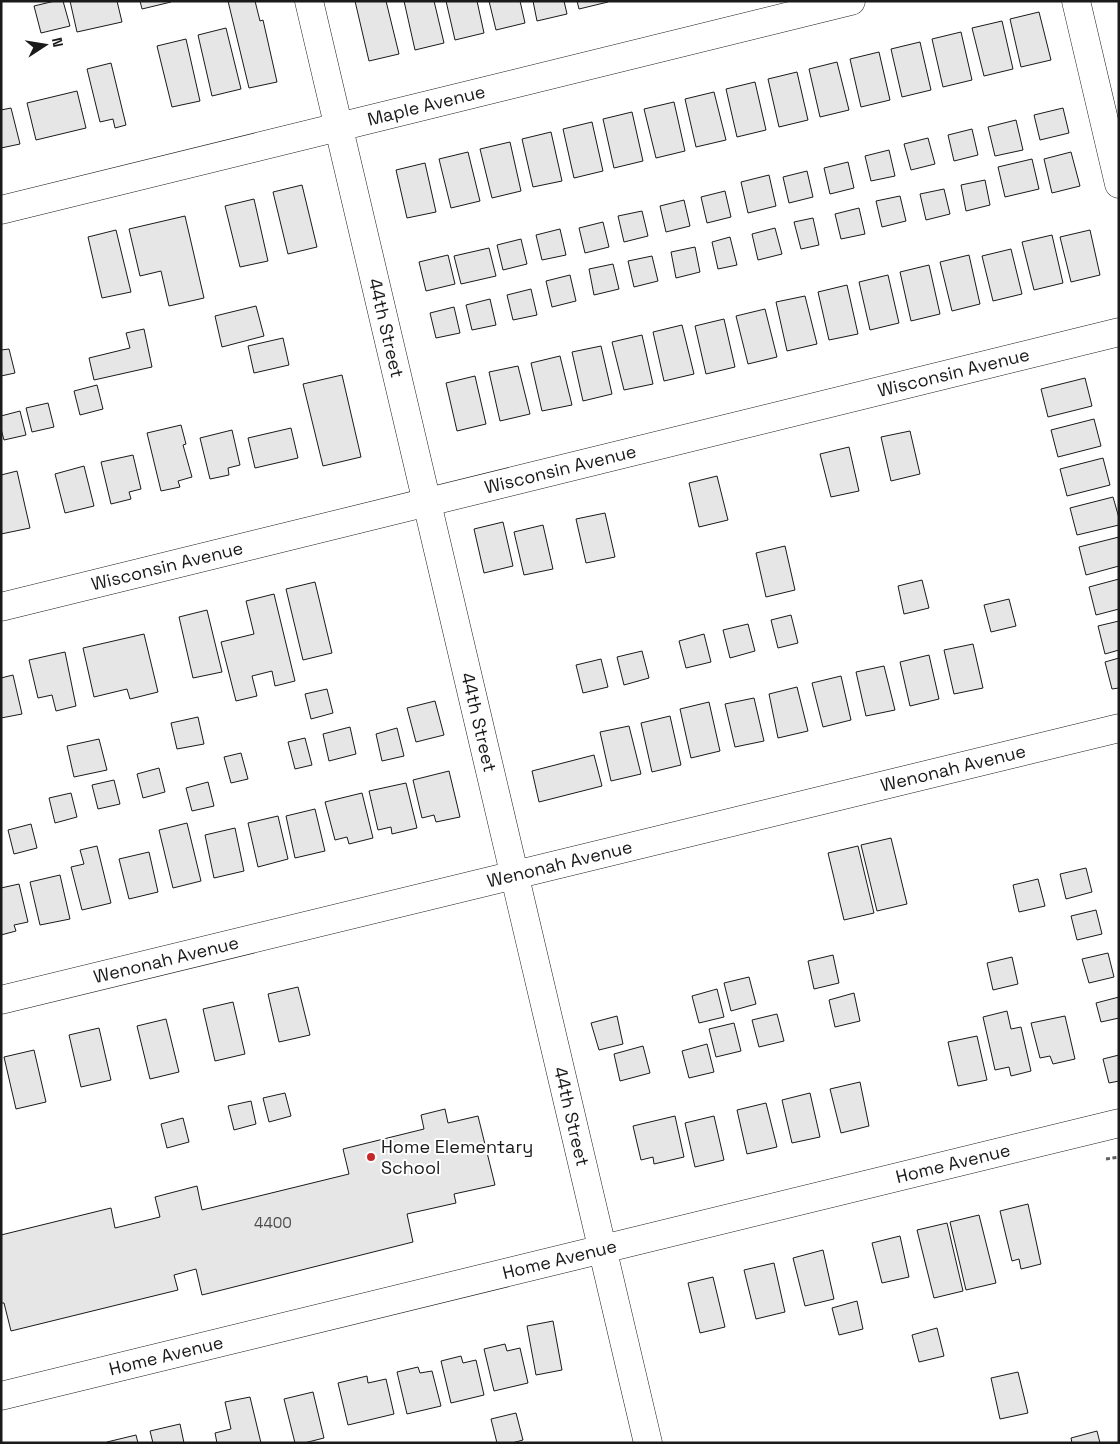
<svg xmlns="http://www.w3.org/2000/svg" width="1120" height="1444" font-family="'Space Grotesk',sans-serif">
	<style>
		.building { fill: #e6e6e6; stroke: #1a1a1a }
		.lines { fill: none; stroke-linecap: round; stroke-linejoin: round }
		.minor-casing { stroke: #1a1a1a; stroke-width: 29 }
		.path { stroke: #5f5f5f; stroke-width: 3; stroke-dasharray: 4 2.5; stroke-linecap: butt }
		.minor { stroke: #fff; stroke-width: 28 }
		.poi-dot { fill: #c62828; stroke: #fff; stroke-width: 2 }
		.labels { text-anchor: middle; stroke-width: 4; stroke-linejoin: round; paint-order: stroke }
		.number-label { font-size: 15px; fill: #4d4d4d }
		.street-label { font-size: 18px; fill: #1a1a1a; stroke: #fff }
		.poi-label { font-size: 18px; fill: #1a1a1a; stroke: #fff; text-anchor: start }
	</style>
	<rect width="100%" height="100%" fill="#fff"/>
	<!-- building -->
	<path class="building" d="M55,1H63L70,26L41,33L34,6Z
		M70,1H117L122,22L77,32Z
		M140,1H170L171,2L142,9Z
		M228,1H255L260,21L263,20L277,82L249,88Z
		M355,1H386L399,54L369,61Z
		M404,1H434L444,43L415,50Z
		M446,1H477L484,33L455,40Z
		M489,1H520L525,23L496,30Z
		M533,1H564L567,14L537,21Z
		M577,1H608V2L579,9Z
		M1039,12L1051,60L1021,67L1010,19Z
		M1002,21L1013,69L984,76L972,28Z
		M226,28L241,89L212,96L198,35Z
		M961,32L972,80L943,87L932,39Z
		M186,39L200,101L172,107L157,46Z
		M920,42L931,90L902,97L891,49Z
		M879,52L890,100L861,107L850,59Z
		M837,62L849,110L820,117L809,69Z
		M111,63L126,125L115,128L113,119L100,122L87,69Z
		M797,72L808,120L779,127L768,79Z
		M755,82L766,130L737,137L726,89Z
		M77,91L86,128L36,140L27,103Z
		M714,92L726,140L696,147L685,99Z
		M674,102L685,151L656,158L644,109Z
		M11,108L20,144L1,148V110Z
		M1063,108L1069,133L1040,140L1034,115Z
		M632,112L643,161L614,168L603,119Z
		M1016,120L1023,150L995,156L988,127Z
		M592,122L603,171L574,178L563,129Z
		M972,129L978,155L954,161L948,135Z
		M551,132L562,181L533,187L522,139Z
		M928,138L935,164L911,170L904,144Z
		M510,142L521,191L492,198L480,149Z
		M889,150L895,176L871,181L865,156Z
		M468,152L480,201L451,208L439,159Z
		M1071,152L1080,186L1052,193L1044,159Z
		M1032,159L1039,189L1005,197L998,167Z
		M848,162L854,188L830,194L824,168Z
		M425,163L436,212L407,218L396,170Z
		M807,171L813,197L789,203L783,177Z
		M769,175L776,206L748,213L741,182Z
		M985,180L990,205L966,211L961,185Z
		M302,185L317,247L288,254L273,192Z
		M944,189L950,214L926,220L920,194Z
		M725,191L731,217L707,223L701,197Z
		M900,196L906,221L882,227L876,201Z
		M254,199L268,261L240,267L225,206Z
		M684,200L690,226L666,232L660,206Z
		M859,208L865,234L841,239L835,214Z
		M642,211L648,236L624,242L618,216Z
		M185,216L204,298L169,306L161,271L140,276L129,229Z
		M813,218L819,245L801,249L794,222Z
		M603,222L609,247L585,253L579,228Z
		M775,228L782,254L758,260L752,234Z
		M560,229L566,255L542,260L536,235Z
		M116,230L131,292L102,298L88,237Z
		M1090,230L1100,275L1071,282L1060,237Z
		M1052,235L1063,283L1034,290L1022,242Z
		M730,237L737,265L718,269L712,242Z
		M521,239L527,264L503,270L497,245Z
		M695,247L700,272L676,278L671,252Z
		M489,248L496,276L461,284L454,256Z
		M1011,249L1022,294L993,301L982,256Z
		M448,255L455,284L426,291L419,262Z
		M969,255L980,304L952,311L940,262Z
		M652,256L658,281L634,287L628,261Z
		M613,264L619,289L594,295L589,269Z
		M929,265L940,314L911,321L900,272Z
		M570,275L576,301L552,307L546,281Z
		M888,275L899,323L870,330L859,282Z
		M847,285L858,334L829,340L818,292Z
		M531,289L537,315L513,320L507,295Z
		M805,296L817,344L787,351L776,302Z
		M490,299L496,325L472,330L466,305Z
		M256,306L264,336L222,347L215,316Z
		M454,307L460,333L436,338L430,313Z
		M765,309L777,357L748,364L736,316Z
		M724,319L735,367L706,374L695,326Z
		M682,325L694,374L664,381L653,332Z
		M144,329L152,367L94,380L89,358L130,348L126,333Z
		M642,335L653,384L624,390L612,342Z
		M283,338L289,365L254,373L248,346Z
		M601,346L612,394L583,401L572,352Z
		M9,349L15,373L1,376V350Z
		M560,356L572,405L542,411L531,363Z
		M518,366L530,414L500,421L489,372Z
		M342,375L361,457L323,466L303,384Z
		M475,376L486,424L457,431L446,383Z
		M1085,378L1092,406L1048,417L1041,389Z
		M97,385L103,409L80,415L74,391Z
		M48,403L54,427L32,432L26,408Z
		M20,411L26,435L4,440L1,429V416Z
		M1094,419L1101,446L1058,457L1051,430Z
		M181,425L186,444L183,445L192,477L178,481L180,487L161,491L147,433Z
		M291,428L298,458L255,468L248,438Z
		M232,430L240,465L228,468L229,475L210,479L200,438Z
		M910,431L920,474L891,481L881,437Z
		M849,447L859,491L831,497L820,454Z
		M133,455L141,489L129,492L131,499L111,504L101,462Z
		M1103,458L1110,485L1067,496L1060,469Z
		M84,466L94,506L65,513L55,474Z
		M17,471L30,528L1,534V475Z
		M717,476L728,520L699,527L689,483Z
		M1113,497L1119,518V525L1077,535L1070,508Z
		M605,513L615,557L586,563L576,519Z
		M503,522L513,566L484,573L474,529Z
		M543,525L553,569L524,575L514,532Z
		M1119,537V566L1086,575L1079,547Z
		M785,546L795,590L766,597L756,553Z
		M1119,579V609L1096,615L1089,587Z
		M922,580L929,608L904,614L898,586Z
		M315,582L332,653L303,660L286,589Z
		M274,594L295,681L275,686L272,671L252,676L257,696L236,701L221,642L254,634L246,601Z
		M1009,599L1016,626L991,632L984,605Z
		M207,610L222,672L193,678L179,617Z
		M791,615L798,643L778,648L771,620Z
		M1119,621V650L1105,654L1098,626Z
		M748,624L755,651L730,658L723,630Z
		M144,634L158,692L130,699L127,689L94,697L83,648Z
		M704,634L711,662L686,668L679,641Z
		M973,644L983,688L954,694L944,650Z
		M642,651L649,678L624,685L617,657Z
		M65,652L76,706L56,711L52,695L38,698L29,660Z
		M929,655L939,699L910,706L900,662Z
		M1119,658V688L1112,689L1105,662Z
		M601,659L608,687L583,693L576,665Z
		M884,666L895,710L866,716L856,672Z
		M13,675L22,714L1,718V678Z
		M841,676L851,720L823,727L812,683Z
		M797,687L808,731L778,738L769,694Z
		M327,689L333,713L311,719L305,694Z
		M754,698L764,741L735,747L725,704Z
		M435,701L444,735L416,742L407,708Z
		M709,702L720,751L691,758L680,709Z
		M670,716L681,765L652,772L641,723Z
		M198,717L204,744L177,749L171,723Z
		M629,726L641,774L611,781L600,732Z
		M350,727L356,754L329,761L323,734Z
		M397,728L404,756L382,761L376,734Z
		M305,738L312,765L295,769L288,742Z
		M99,739L107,770L74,777L67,746Z
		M241,753L248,779L231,783L224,757Z
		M594,755L602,786L539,802L532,771Z
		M159,768L165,792L143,798L137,774Z
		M449,771L460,817L436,822L434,815L422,818L413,780Z
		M114,780L120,804L98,809L92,785Z
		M208,782L214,806L192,811L186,788Z
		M406,783L417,828L392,834L391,827L378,830L369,791Z
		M71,793L77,817L55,823L49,798Z
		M362,793L373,838L349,844L347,837L335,840L325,802Z
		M315,809L325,851L295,858L286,816Z
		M278,816L288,859L258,867L248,823Z
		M187,823L201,881L173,888L159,830Z
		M31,824L37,848L14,854L8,830Z
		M235,828L244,871L214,878L205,835Z
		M891,838L907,904L877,911L861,845Z
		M97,846L111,903L82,910L71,867L84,864L80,850Z
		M858,846L874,913L844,920L828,853Z
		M149,852L158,892L129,899L119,859Z
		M1086,868L1092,892L1066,899L1060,874Z
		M60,875L70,919L40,925L30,882Z
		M1038,879L1045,906L1019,912L1013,885Z
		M19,884L28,922L14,925L16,931L1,935V888Z
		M1096,910L1102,934L1077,940L1071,916Z
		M1108,953L1114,977L1089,983L1082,959Z
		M833,955L839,983L814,989L808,961Z
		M1012,957L1018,984L993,990L987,963Z
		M749,977L756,1004L731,1011L724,983Z
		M298,987L310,1035L279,1042L268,994Z
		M717,989L724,1017L699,1023L692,996Z
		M854,993L860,1021L835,1027L829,1000Z
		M1119,997V1018L1101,1022L1096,1003Z
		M233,1002L245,1054L215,1061L203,1009Z
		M1007,1011L1011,1029L1021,1027L1031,1071L1011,1076L1009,1067L995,1070L983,1017Z
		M777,1014L784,1041L759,1047L752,1020Z
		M617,1016L623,1044L599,1050L591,1023Z
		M1065,1016L1075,1059L1053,1064L1050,1056L1040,1058L1031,1023Z
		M166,1019L179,1072L150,1079L137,1026Z
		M734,1023L741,1051L716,1057L709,1029Z
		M99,1028L111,1080L81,1087L69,1035Z
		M977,1036L987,1080L958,1086L948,1042Z
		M707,1044L714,1072L689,1078L682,1051Z
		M643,1046L650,1073L620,1081L614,1054Z
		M34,1050L46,1102L16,1109L4,1057Z
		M1119,1055V1081L1109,1083L1103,1059Z
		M860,1082L869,1126L841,1133L830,1089Z
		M285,1093L291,1116L269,1122L263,1098Z
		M810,1093L820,1137L792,1143L782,1100Z
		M251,1101L256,1124L234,1130L228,1106Z
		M766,1103L777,1147L747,1154L737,1110Z
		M445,1109L448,1123L478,1116L495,1185L454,1194L456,1203L407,1214L413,1242L202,1295L196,1269L174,1275L178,1290L11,1331L4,1303H1V1235L111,1208L115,1228L160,1217L155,1197L197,1186L202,1210L349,1174L343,1149L424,1129L421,1115Z
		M675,1116L684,1157L654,1164L653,1157L641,1160L633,1126Z
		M714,1116L724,1160L695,1167L685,1123Z
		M183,1118L189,1142L167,1148L161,1124Z
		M1028,1204L1041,1264L1021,1269L1019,1259L1012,1261L1000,1211Z
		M979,1215L996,1283L966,1290L950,1222Z
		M947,1223L963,1291L934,1298L917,1230Z
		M900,1236L909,1277L882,1283L872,1243Z
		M823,1250L834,1299L805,1306L793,1258Z
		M774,1263L785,1312L756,1319L744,1270Z
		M713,1277L725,1327L700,1333L688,1283Z
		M857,1301L863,1329L839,1335L832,1308Z
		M553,1321L562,1370L536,1375L527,1326Z
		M937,1328L944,1356L919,1362L912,1335Z
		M505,1344L507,1351L520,1348L528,1383L494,1391L484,1349Z
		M461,1356L463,1363L476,1360L484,1395L451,1403L441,1361Z
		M418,1367L420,1373L432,1371L441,1406L407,1414L397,1372Z
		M1018,1372L1028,1413L1000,1419L991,1378Z
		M367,1376L368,1383L386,1379L394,1414L348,1425L338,1383Z
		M313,1392L324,1438L304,1443H295L284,1399Z
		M250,1397L261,1443H217L215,1433L231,1429L225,1402Z
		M516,1413L523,1440L512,1443H497L491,1419Z
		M180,1424L184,1443H153L150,1431Z
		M1097,1431L1100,1443H1072L1071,1438Z
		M136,1435L138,1443H107V1442Z"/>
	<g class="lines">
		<defs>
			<g id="minor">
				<path id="s1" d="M309,1L648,1443"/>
				<path d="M1076,1L1119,184"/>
				<path id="s2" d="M1,210L851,1"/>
				<path id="s3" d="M1,607L1119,332"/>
				<path id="s4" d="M1,1000L1119,728"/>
				<path id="s5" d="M1,1396L1119,1123"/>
			</g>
		</defs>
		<!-- minor casing -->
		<use href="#minor" class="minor-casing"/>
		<!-- path -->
		<path class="path" d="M1106,1159L1119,1157"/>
		<!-- minor -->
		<use href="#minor" class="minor"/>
	</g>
	<!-- markers -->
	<circle class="poi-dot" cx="371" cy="1157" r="5"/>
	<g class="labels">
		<!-- number labels -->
		<g class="number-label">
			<text x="273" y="1228">4400</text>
		</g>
		<!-- street labels -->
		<g class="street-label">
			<text dy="6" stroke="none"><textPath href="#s2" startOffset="438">Maple Avenue</textPath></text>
			<text dy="6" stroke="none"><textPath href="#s1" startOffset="336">44th Street</textPath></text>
			<text dy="6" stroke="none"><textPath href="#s3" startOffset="981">Wisconsin Avenue</textPath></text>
			<text dy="6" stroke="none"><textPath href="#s3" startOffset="576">Wisconsin Avenue</textPath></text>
			<text dy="6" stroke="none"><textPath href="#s3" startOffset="171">Wisconsin Avenue</textPath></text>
			<text dy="6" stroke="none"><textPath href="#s1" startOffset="741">44th Street</textPath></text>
			<text dy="6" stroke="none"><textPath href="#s4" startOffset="980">Wenonah Avenue</textPath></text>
			<text dy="6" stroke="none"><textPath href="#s4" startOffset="575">Wenonah Avenue</textPath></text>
			<text dy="6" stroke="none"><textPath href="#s4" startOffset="170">Wenonah Avenue</textPath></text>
			<text dy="6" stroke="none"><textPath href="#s1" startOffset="1146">44th Street</textPath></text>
			<text dy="6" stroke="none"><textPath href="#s5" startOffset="980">Home Avenue</textPath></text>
			<text dy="6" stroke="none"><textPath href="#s5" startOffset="575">Home Avenue</textPath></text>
			<text dy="6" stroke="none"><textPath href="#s5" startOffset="170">Home Avenue</textPath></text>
		</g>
		<!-- poi labels -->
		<g class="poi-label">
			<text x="381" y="1153">Home Elementary<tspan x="381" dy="21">School</tspan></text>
		</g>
	</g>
	<!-- border -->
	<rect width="1120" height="1444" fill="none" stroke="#1a1a1a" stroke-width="5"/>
	<!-- north arrow -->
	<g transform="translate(45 45) rotate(78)" stroke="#ffffff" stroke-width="4" paint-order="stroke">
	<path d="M0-4L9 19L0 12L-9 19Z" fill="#1a1a1a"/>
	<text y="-8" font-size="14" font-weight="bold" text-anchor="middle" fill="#1a1a1a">N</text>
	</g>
</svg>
